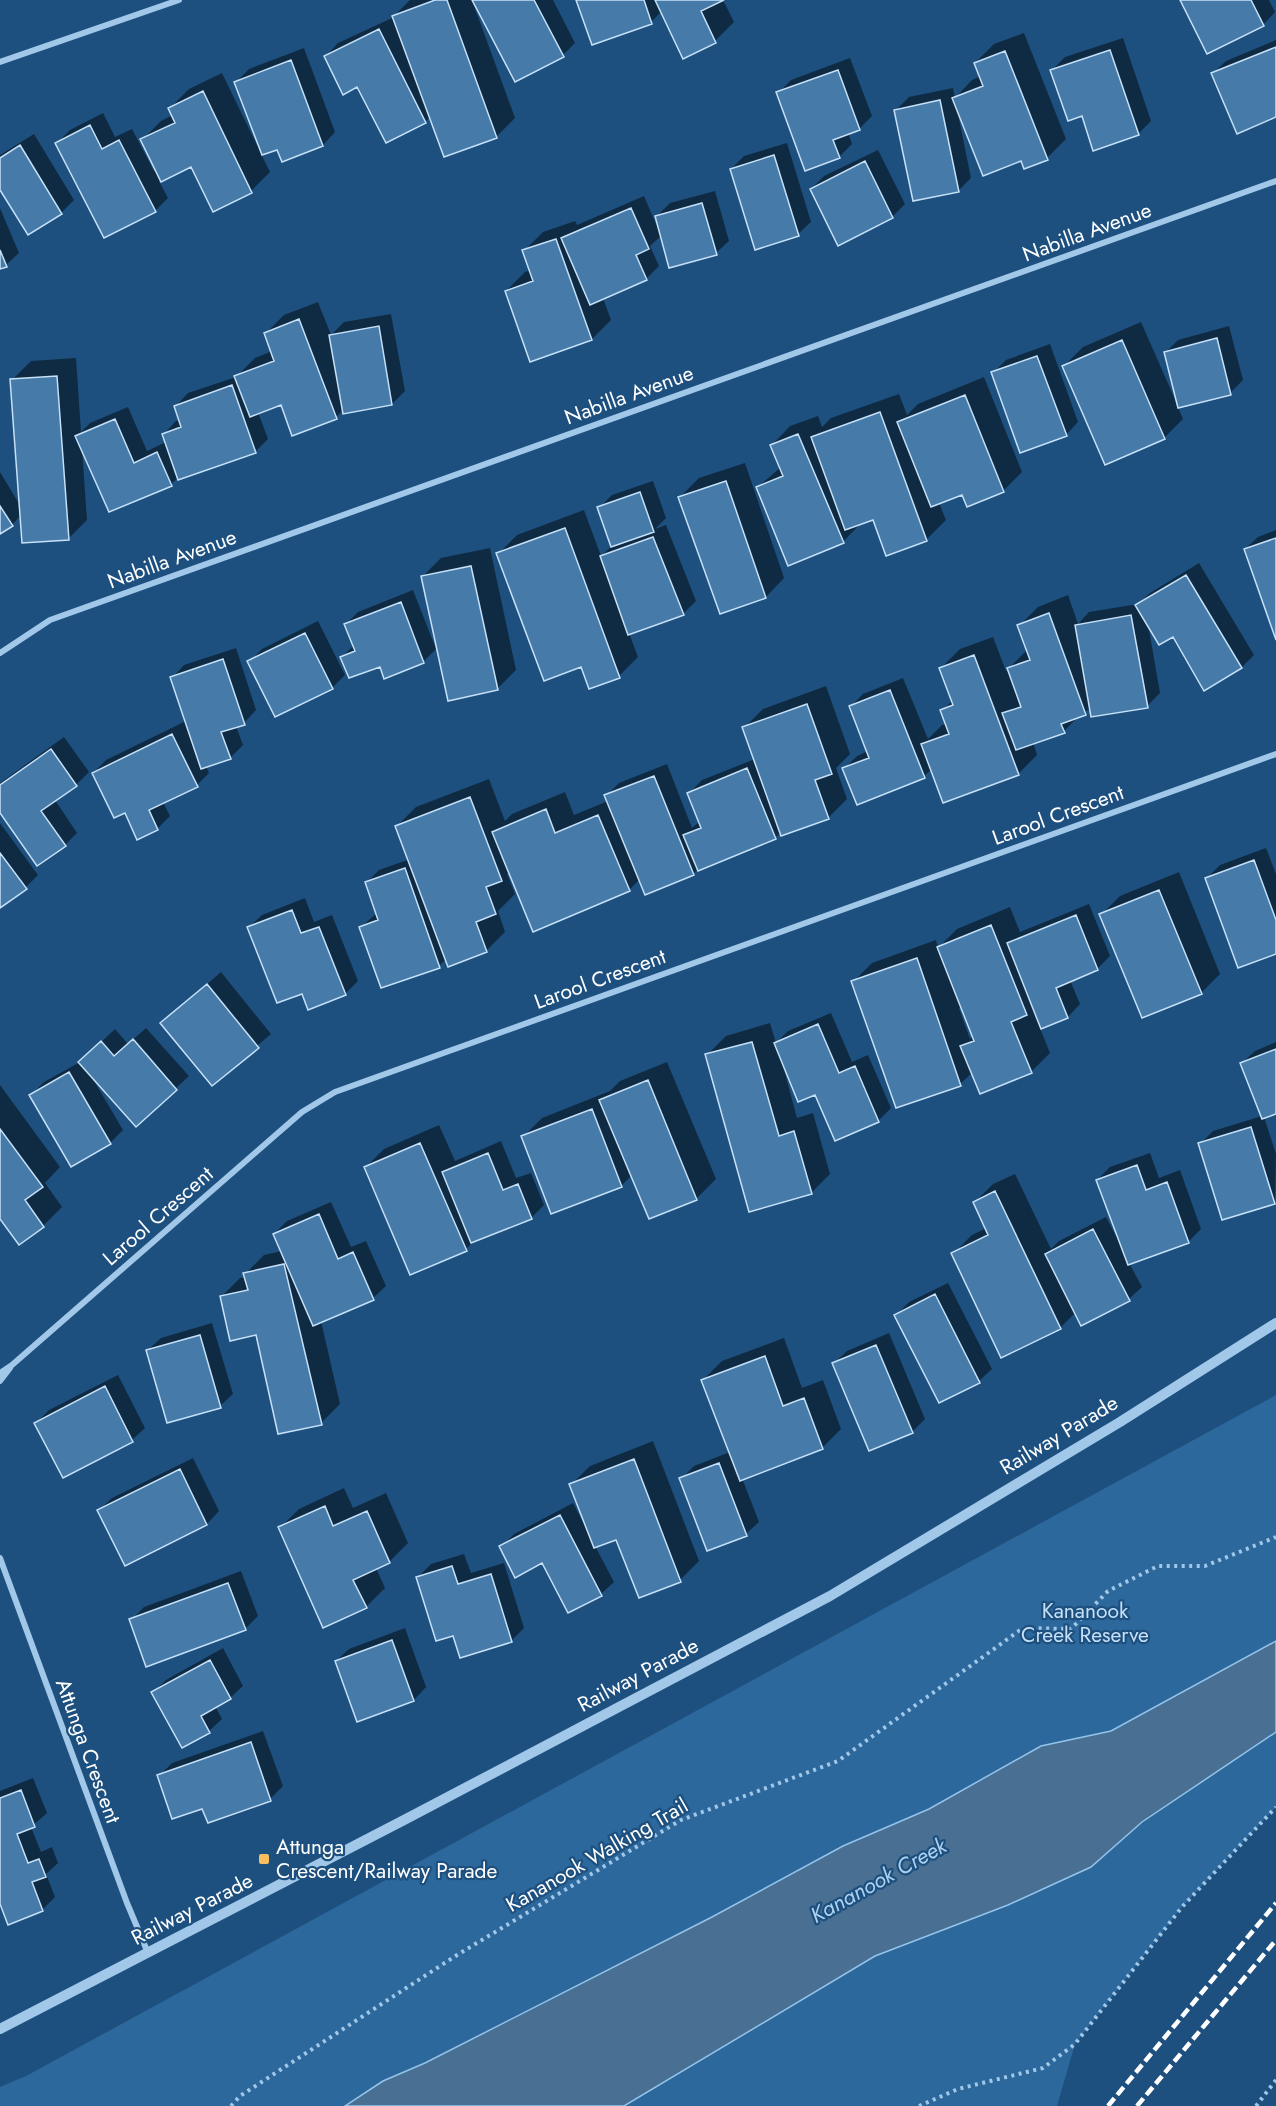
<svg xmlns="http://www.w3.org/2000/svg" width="1276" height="2106" font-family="Jost,sans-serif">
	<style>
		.green { fill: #2c689c }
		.water { fill: #496f92; stroke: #94c4eb; stroke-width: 1.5 }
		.shadow { fill: #0007; fill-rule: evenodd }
		.building { fill: #457aa9; stroke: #c5e0f7; stroke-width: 1.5 }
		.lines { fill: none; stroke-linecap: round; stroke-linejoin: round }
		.path { stroke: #a1c7e9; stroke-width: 4; stroke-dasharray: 3 4.5; stroke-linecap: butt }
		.minor { stroke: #a1c7e9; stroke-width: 6 }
		.tertiary { stroke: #a1c7e9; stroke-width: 10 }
		.rail { stroke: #fff; stroke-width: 4.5; stroke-dasharray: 10 4.5; stroke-linecap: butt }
		.poi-dot { fill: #f9bf5f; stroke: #1d507f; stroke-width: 2 }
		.labels { text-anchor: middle; stroke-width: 4.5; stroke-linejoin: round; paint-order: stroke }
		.street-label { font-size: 21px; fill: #fff; stroke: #1d507f }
		.park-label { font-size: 21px; fill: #c5e0f7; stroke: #1d507f }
		.poi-label { font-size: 21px; fill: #fff; stroke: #1d507f; text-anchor: start }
		.water-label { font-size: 22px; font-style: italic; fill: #acd1f1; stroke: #1d507f }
	</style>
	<rect width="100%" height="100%" fill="#1d507f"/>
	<!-- green -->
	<path class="green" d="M1276,1395V1641L1111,1731L1041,1746L929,1809L843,1846L712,1917L425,2063L383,2081L345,2106H0V2087L26,2076Z
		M1276,1732V1807L1182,1907L1075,2044L1057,2106H624L875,1956L1008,1905L1091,1867L1142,1822Z"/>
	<!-- water -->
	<path class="water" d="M1276,1641V1732L1142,1822L1091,1867L1008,1905L875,1956L624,2106H345L383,2081L425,2063L712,1917L843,1846L929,1809L1041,1746L1111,1731Z"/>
	<!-- shadow -->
	<path class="shadow" d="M410,0H553L575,43L563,55L475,2L473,3L515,118L496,137L431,116L425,122L386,141L358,85L326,56L338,43L392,18Z
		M577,0H723L734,22L715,41L662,11L651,22Z
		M1182,0H1269L1275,12L1263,25Z
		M1024,33L1066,139L1047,158L1022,159L958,114L971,178L959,190L896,110L909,97L953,88L955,98L972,80L981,76L975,63L994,44Z
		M1123,38L1151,121L1138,134L1083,114L1052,70L1065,57Z
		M1276,40V116L1213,73L1226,61Z
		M304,48L335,132L323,145L278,148L261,154L270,172L251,191L213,210L192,165L159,181L168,198L155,211L57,143L70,130L103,113L115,137L132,129L154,171L156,169L142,140L161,121L173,115L170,108L189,89L222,73L257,145L259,144L236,82L249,69Z
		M850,58L872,116L859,129L848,133L852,144L839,157L778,93L791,80Z
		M34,134L74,200L61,213L0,187V155Z
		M787,143L811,222L798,234L731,169L744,156Z
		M878,150L905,204L892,217L811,189L824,176Z
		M715,191L729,241L716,253L662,235L650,246L659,266L646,279L603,298L611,320L592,339L506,291L525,272L531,270L524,251L543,232L575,221L577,225L644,196L658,229L660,228L657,216L670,203Z
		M0,208L19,253L6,265L0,268Z
		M318,302L331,335L344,322L391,314L405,391L392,404L344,409L336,417L282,403L258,412L268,439L255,452L179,477L171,484L82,448L87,520L68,539L21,515L12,525L0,532V472L21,507L12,380L31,361L76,358L81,432L90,423L128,407L147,451L166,442L164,434L176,421L180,420L176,406L188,393L236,377L255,358L272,351L265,334L284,315Z
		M1141,322L1177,404H1179L1166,352L1178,340L1229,326L1243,380L1230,393L1178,407L1183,419L1164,438L1064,366L1083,347Z
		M1050,344L1078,422L1066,435L993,373L1006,360Z
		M984,377L1022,472L1003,491L963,493L939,503L946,520L927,539L887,554L874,518L861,523L843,542L758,487L781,467L772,445L790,426L818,416L822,427L831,418L899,394L907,415L918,404Z
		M745,463L784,578L766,597L680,497L699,478Z
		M653,481L666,518L655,529L666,525L696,601L683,614L629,633L638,657L619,676L582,665L498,554L517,535L584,510L601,556L612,546L599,508L612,495Z
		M1276,530V636L1245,549L1258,537Z
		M490,548L516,670L497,689L422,577L441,558Z
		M1199,563L1254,655L1242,667L1148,624L1160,693L1147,706L1091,708L1080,715L1064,731L1033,742L1037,755L1018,774L944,801L932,769L924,776L858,803L844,769L857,756L868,751L850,707L863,694L903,678L928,739L942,725L947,724L942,711L953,700L941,668L960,649L993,637L1006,671L1028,649L1019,626L1038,607L1068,595L1078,624L1089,612L1138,604L1150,593Z
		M413,590L436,649L423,662L342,657L354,645L346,624L358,612Z
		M318,621L345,675L332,688L249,662L262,649Z
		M236,648L256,710L244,723L236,726L243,745L230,758L206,766L209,773L197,785L163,802L170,816L157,829L138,838L125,811L93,773L106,760L186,721L172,678L184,665Z
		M826,686L850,754L836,768L847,799L828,818L781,832L775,838L698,869L693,874L640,879L629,890L510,872L507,874L515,894L498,911L505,932L486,951L447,958L439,966L361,927L377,913L367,882L379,870L410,859L397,826L416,807L489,779L505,821L512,814L565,792L574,815L608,801L606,796L619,783L667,764L692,828L700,821L689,793L702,780L755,759L744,728L763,709Z
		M64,737L89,772L76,785L55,800L77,833L65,845L0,810V783Z
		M0,823L38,875L26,887L0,906Z
		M1266,848L1276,874V952L1207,878L1220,865Z
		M1179,872L1220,974L1201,993L1101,915L1120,896Z
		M305,898L314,922L332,915L358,981L345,994L303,992L249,927L262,915Z
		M1089,904L1110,956L1097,969L1070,980L1080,1004L1068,1017L1040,1028L1050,1053L1031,1072H973L960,1084L897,1107L853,982L872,963L936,940L938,948L957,929L1010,907L1020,932ZM962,1007L973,1035L970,1039L959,1008Z
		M221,972L271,1034L212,1084L162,1023Z
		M831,1013L852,1062L868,1055L891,1108L878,1121L816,1093L785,1066H783L797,1118L813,1113L830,1174L811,1193L707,1055L726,1036L770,1023L776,1043L788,1031Z
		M146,1028L189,1076L136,1125L93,1079L123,1130L110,1143L72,1165L31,1095L44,1082L80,1062L115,1029L128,1044Z
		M1276,1042V1112L1264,1117L1276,1154L1275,1203L1200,1144L1213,1131L1262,1116L1242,1063L1255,1051Z
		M667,1062L716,1179L697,1198L650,1218L632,1175L621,1186L523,1137L542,1118L610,1091L620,1081Z
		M0,1085L60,1167L45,1183L62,1207L43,1226L20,1243L0,1216Z
		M439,1125L455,1161L501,1141L516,1178L531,1173L544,1205L531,1218L475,1240L466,1249L365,1168L384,1149Z
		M1150,1153L1159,1178L1180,1170L1201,1229L1189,1241L1129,1263L1142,1287L1129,1299L1076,1312L1060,1328L953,1254L972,1235L986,1228L974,1203L993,1184L1015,1174L1051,1249L1059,1241L1106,1217L1116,1236H1118L1097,1180L1110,1167Z
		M331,1202L351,1247L366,1241L386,1286L373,1298L321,1321L340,1404L321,1423L257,1333L221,1297L240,1278L246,1277L245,1274L264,1255L282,1251L274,1234L287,1221Z
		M948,1283L992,1369L979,1381L896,1315L909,1302Z
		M212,1323L233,1394L220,1406L148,1350L161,1338Z
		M889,1333L925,1419L912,1432L834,1363L847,1351Z
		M784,1338L802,1388L823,1380L841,1429L822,1448L742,1478L759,1522L746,1534L681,1479L694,1466L730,1452L703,1380L722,1361Z
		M118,1375L145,1428L132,1440L63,1476L36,1423L49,1410Z
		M653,1441L699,1561L680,1580L617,1538L595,1546L614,1582L601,1594L543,1561L501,1547L514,1534L573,1503L583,1522L585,1521L571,1485L590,1466Z
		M193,1458L219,1511L207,1524L125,1564L99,1510L112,1498Z
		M344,1488L353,1508L386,1493L408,1543L389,1562L376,1568L385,1588L366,1607L280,1528L299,1509Z
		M464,1554L471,1573L504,1563L524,1628L511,1641L454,1634L418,1577L431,1564Z
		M241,1571L258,1616L245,1629L131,1620L144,1607Z
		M405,1628L426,1687L414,1700L358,1720L336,1661L349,1649Z
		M223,1648L243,1686L230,1698L215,1706L222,1719L209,1731L182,1746L153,1692L166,1680Z
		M263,1731L283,1786L270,1799L203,1807L159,1776L172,1763Z
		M33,1778L47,1813L31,1827L41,1852L52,1847L58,1863L46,1874L55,1897L42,1910L0,1900V1791Z"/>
	<!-- building -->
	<path class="building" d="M435,0H447L497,138L444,157L392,16Z
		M472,0H534L564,57L515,82Z
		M576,0H644L652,24L592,45Z
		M655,0H724L701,11L716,43L683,59Z
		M1180,0H1251L1264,26L1207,54Z
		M379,29L426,123L386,143L357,87L343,95L324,56Z
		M1276,47V117L1237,134L1211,73Z
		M1110,50L1139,135L1093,151L1082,116L1068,121L1050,70Z
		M1005,51L1048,160L1024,169L1021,161L983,176L952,98L983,86L974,63Z
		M291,60L323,146L282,162L277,150L262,155L234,82Z
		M838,70L860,130L833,140L840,158L805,171L776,92Z
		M203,91L252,193L213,212L191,167L161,182L140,139L175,123L168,108Z
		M940,100L959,192L913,201L894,110Z
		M90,125L102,149L119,140L156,212L104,238L55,143Z
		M20,145L62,214L28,235L0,190V158Z
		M774,155L799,236L755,250L730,169Z
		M865,161L893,218L838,246L810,189Z
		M702,203L717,255L669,268L655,216Z
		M631,208L649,249L636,255L647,280L590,305L561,238Z
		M556,239L592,340L530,362L505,291L533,281L522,250Z
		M0,250L7,267L0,269Z
		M299,319L337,419L292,436L281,405L250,417L234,376L274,361L264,333Z
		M379,326L392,405L343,414L329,335Z
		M1217,338L1231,395L1178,408L1164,352Z
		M1122,340L1165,439L1105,465L1062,366Z
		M1037,356L1067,436L1020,453L991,372Z
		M57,376L69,540L22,543L10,379Z
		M232,385L256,453L178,480L162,434L181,427L174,406Z
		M965,395L1004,492L967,507L962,495L931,507L897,422Z
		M880,412L927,541L886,556L873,520L845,530L811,437Z
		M115,419L134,463L157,452L172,486L109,512L75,436Z
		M798,434L844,543L788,566L756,487L783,476L770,445Z
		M726,481L766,598L720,614L678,497Z
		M640,492L654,532L611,547L597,507Z
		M0,506L13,526L0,534Z
		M565,528L620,678L589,689L581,667L544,681L496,553Z
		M653,537L684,615L628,635L600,556Z
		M1276,538V640L1244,549Z
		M471,566L498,690L448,701L421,576Z
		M1186,575L1242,668L1204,691L1173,637L1159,645L1135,605Z
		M401,602L424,663L384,679L380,667L349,678L340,657L355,651L344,624Z
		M1049,613L1086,715L1061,724L1065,733L1016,750L1002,713L1021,707L1007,668L1030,660L1017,625Z
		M1131,615L1148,708L1091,717L1075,625Z
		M305,633L333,689L275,717L247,661Z
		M974,655L1019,775L943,803L921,744L949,734L940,710L953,705L939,668Z
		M223,659L245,725L221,732L231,759L201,769L170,677Z
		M890,690L925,778L857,805L842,768L869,758L849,706Z
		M807,704L832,774L815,780L829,819L781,836L742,727Z
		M172,734L198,787L149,810L158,830L137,840L125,813L114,818L92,773Z
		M51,749L77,786L41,811L66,846L37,866L0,813V785Z
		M747,768L776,839L698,871L683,835L701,828L687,793Z
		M654,776L694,875L645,895L604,795Z
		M470,797L502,881L486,887L496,914L476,922L487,952L448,967L395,826Z
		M546,809L555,833L598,815L630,891L533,932L492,832Z
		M0,853L27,889L0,908Z
		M1254,860L1276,920V954L1238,968L1205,878Z
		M405,868L440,968L381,988L359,927L378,920L365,882Z
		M1159,890L1202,994L1142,1018L1099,914Z
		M292,910L301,933L319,927L346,995L308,1010L302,994L277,1003L247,927Z
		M1076,915L1098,970L1056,988L1068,1018L1041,1029L1007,943Z
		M991,925L1027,1015L1011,1022L1032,1073L980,1094L960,1046L974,1041L937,947Z
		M917,958L961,1086L896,1108L851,981Z
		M207,984L259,1048L212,1086L160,1023Z
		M818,1024L839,1073L855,1066L879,1122L835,1141L815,1095L798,1102L774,1043Z
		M133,1039L177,1090L136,1127L78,1062L101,1041L114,1056Z
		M752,1042L779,1136L794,1131L812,1194L749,1212L705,1054Z
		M1276,1049V1114L1262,1119L1240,1063Z
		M69,1072L111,1144L71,1167L29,1095Z
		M648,1080L697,1200L649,1219L599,1100Z
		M592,1109L622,1187L551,1214L521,1136Z
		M1251,1127L1275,1204L1222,1220L1198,1143Z
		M0,1129L43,1187L25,1200L44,1227L19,1245L0,1219Z
		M420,1143L467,1251L410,1275L364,1167Z
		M488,1153L503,1190L518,1184L532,1219L471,1243L442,1172Z
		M1137,1165L1146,1190L1167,1182L1189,1243L1128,1265L1096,1180Z
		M995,1191L1061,1329L1001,1358L951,1253L988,1235L973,1202Z
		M319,1214L338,1259L353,1252L374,1300L313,1326L273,1234Z
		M1093,1229L1130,1301L1081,1326L1045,1254Z
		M284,1264L322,1425L278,1434L256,1335L230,1341L220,1296L248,1290L243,1273Z
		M935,1294L980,1383L939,1403L894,1315Z
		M200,1335L221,1408L167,1423L146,1350Z
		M876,1345L913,1433L869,1451L832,1363Z
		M765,1356L783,1406L804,1398L823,1449L740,1481L701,1380Z
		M105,1386L133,1442L63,1478L34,1423Z
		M634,1459L681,1582L639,1598L616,1540L594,1548L569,1484Z
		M719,1463L747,1536L707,1551L679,1478Z
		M180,1469L207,1525L125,1566L97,1510Z
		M325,1506L333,1526L367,1511L390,1563L353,1580L367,1608L323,1628L278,1527Z
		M560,1515L602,1596L568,1613L542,1563L515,1578L499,1546Z
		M452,1566L458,1584L491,1574L512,1642L460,1658L453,1636L436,1641L416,1577Z
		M228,1583L246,1630L146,1667L129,1619Z
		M392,1640L414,1701L357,1722L335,1661Z
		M210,1660L231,1699L201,1716L210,1733L182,1748L151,1692Z
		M251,1742L271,1801L208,1823L202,1809L172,1819L157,1775Z
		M21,1790L35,1827L17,1834L28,1863L39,1859L46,1877L32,1882L43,1911L8,1925L0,1904V1798Z"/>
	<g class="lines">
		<!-- path -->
		<path class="path" d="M231,2106L240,2096L457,1955L681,1820L838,1761L1023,1628L1071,1629L1108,1591L1158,1566H1205L1276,1537
			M919,2106L958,2089L1043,2068L1075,2044L1182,1907L1276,1807
			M1256,2106L1276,2080"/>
		<!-- minor -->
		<path class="minor" d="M0,62L179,0
			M0,653L50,620L1276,181
			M0,1373L12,1365L302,1112L335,1092L1276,754
			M0,1381L10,1368
			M0,1558L127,1903L148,1953"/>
		<!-- tertiary -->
		<path class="tertiary" d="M0,2029L406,1819L830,1596L1120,1422L1276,1323"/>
		<!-- rail -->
		<path class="rail" d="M1108,2106L1276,1903
			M1137,2106L1276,1940"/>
	</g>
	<!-- markers -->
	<rect class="poi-dot" x="258" y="1853" width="12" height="12" rx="3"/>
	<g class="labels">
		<!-- street labels -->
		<g class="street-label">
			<text transform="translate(1087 232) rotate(-20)" y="7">Nabilla Avenue</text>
			<text transform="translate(629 395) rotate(-20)" y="7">Nabilla Avenue</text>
			<text transform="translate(172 559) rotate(-20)" y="7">Nabilla Avenue</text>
			<text transform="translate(1058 815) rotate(-20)" y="7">Larool Crescent</text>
			<text transform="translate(600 979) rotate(-20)" y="7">Larool Crescent</text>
			<text transform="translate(158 1216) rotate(-41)" y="7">Larool Crescent</text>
			<text transform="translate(1059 1435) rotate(-31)" y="7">Railway Parade</text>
			<text transform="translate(638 1675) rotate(-28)" y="7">Railway Parade</text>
			<text transform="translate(88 1751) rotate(70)" y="7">Attunga Crescent</text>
			<text transform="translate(597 1855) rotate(-30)" y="7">Kananook Walking Trail</text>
			<text transform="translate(192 1909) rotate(-27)" y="7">Railway Parade</text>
		</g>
		<!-- park labels -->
		<g class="park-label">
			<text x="1085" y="1618">Kananook<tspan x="1085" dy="24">Creek Reserve</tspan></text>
		</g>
		<!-- poi labels -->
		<g class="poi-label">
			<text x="276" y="1854">Attunga<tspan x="276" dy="24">Crescent/Railway Parade</tspan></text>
		</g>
		<!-- water labels -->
		<g class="water-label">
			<text transform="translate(878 1880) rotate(-29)" y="8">Kananook Creek</text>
		</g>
	</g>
</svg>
